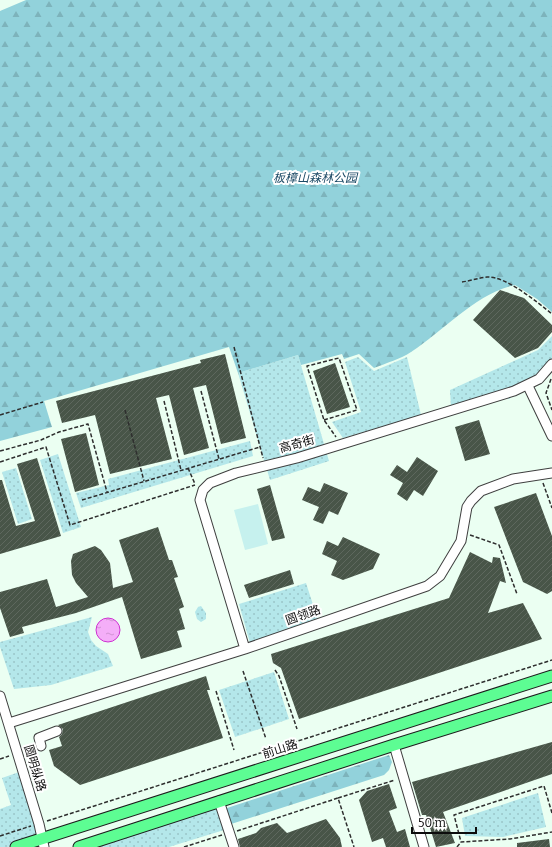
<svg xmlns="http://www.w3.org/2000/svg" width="552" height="847" font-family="Bitter,'Noto Sans SC',serif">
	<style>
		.green { fill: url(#green-dots) }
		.forest { fill: url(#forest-firs) }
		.pitch { fill: #c6f1ee }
		.water { fill: url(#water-ripples); stroke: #ce33d1 }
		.building { fill: url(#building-hatch) }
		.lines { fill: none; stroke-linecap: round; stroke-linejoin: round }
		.minor-casing { stroke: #3f3f3f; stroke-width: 11 }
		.major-casing { stroke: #1d1d1d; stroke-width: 13 }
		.path { stroke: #2e2e2e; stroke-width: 1.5; stroke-dasharray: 4 2; stroke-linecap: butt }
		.minor { stroke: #fff; stroke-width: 9 }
		.major { stroke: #5dfd93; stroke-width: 11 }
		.labels { text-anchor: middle; stroke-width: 4; stroke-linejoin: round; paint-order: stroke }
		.park-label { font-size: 12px; font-style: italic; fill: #1b4965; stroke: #fff }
		.street-label { font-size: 12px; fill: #0c0c0c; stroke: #fff }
	</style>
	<defs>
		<pattern id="green-dots" width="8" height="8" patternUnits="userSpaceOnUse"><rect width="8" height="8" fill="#b4e7ea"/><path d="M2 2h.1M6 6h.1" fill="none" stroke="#9ac5c8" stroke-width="1.8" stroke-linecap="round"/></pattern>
		<pattern id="forest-firs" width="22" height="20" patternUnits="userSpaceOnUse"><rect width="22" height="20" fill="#92d2db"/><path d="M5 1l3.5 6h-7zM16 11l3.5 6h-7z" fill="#7db3bb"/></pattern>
		<pattern id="water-ripples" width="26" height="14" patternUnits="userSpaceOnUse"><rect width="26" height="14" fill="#f4aef8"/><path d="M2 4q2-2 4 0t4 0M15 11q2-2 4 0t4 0" fill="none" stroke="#d094d3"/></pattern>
		<pattern id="building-hatch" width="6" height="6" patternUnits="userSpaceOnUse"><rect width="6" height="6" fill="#485548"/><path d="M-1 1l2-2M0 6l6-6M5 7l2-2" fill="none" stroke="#5e685e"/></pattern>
	</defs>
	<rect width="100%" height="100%" fill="#ebfff2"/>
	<!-- green -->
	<path class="green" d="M552,336V361L544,372L509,399L499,394L451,408L450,390L538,350Z
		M298,355L329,461L270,480L238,373Z
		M358,357L374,371L407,357L421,415L343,438L332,422L361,412L345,362Z
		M250,441L253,456L81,508L76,493L109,485L108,479Z
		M58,454L81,527L63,533L40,460Z
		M16,468L32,519L18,524L2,472Z
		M306,583L318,620L250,643L239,604Z
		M201,606L206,613V619L201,622L197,619L195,612L198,607Z
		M92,617L88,632L91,640L96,646L108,654L113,666L51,685L14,689L0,647V642Z
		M274,672L289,719L235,737L219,690Z
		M22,771L40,836L8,847H0V809L11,805L2,778Z
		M538,793L546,827L503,837L465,836L462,818Z
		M216,807L224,830L169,847H94Z"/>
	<!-- forest -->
	<path class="forest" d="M26,0H552V312L537,299L515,285C475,294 445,330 411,352C401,359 386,363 374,368L359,354L344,359L342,354L301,365L298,355L238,373L229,347L44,401L52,427L0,441V11Z
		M389,755L392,762L389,770L384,775L228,825L224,809Z"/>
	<!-- pitch -->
	<path class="pitch" d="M258,504L268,544L245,550L234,510Z"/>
	<!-- water -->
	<path class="water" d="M96 630a12 12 0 1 1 24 0a12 12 0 1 1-24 0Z"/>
	<!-- building -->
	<path class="building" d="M500,290L524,298L552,325V332L538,348L515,358L473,320Z
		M225,354L246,438L221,444L206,385L193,388L209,448L184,455L169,395L156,398L172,459L110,474L95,415L62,423L56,401L201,363L200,360Z
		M335,363L350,407L327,414L313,371Z
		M479,420L490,454L465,461L455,427Z
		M86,433L99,485L75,492L61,439Z
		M417,457L438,471L423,496L414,490L407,501L397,494L403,483L390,475L397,465L407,472Z
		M37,458L61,536L0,554V480H2L16,526L35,521L17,464Z
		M324,483L348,493L338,515L329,511L323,524L313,520L319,507L302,500L308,487L320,492Z
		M270,485L285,538L272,541L257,489Z
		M536,493L552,536V591L547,594L523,582L494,507Z
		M158,527L169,560H172L178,577L174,578L184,607L179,609L185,629L177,631L182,647L141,659L122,597L76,613L22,627L24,633L10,637L0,608V592L47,579L56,607L88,597L76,583L72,575L71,561L73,554L95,546L101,550L110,563L113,588L133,582L119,540Z
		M343,537L380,554L373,569L343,580L331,575L337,561L322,554L327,541L338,546Z
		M470,552L492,563L493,557L500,558L506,583L500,581L488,613L523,603L542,639L299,719L281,668L273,663L271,654L449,598Z
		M290,570L294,584L249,598L244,585Z
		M206,676L210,690H207L223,738L80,785L54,766L49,750L62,746L59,737L62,734L63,729L58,725Z
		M552,742V774L443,812L455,843L436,847L426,815H422L412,782Z
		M389,784L397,808L389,811L397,832L405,829L410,847H386L383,838L372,842L359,800L367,791Z
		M326,819L340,838L342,847H240L238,839L256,833L261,828L277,823L287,833Z
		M549,839L550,847H517V843Z"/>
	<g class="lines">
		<defs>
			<path id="minor" d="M528,386L552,436
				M245,649L200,500L203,490L210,483L236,473L297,458L514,391L539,379L552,364
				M0,696L39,824L44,847
				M9,723L245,649L427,586L440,576L461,541L467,507L471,501L481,491L513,479L552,473
				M394,745L424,847
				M41,746L39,738L57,731
				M219,801L234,847"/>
			<path id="major" d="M16,847L552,676
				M79,847L394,745L552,696"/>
		</defs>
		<!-- minor casing -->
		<use href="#minor" class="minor-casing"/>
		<!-- major casing -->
		<use href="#major" class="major-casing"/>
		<!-- path -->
		<path class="path" d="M462,282C470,281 478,278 487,277C506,276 537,302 552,314
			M234,347L263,458
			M551,379L546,393L552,410
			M201,391L219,459
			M164,401L181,470
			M125,410L144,481
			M0,415L43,402
			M324,420L357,410L339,358L307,366L324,420L336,437
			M0,451L41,440L59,432L88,424L107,492
			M0,462L46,447L70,525L195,485
			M188,468L195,484
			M543,483L552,508
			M82,500L260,447
			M470,535L499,545L517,594
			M275,670L279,676L297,729
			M243,671L266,739
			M216,691L234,750
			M26,751L34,748
			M0,759L9,756
			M338,798L395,780
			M552,813L544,786L454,815L461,842L510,839L552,832
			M47,821L552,660
			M237,831L338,798L354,847
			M0,836L31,826
			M184,847L222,835
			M457,847L461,842"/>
		<!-- minor -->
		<use href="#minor" class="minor"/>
		<!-- major -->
		<use href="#major" class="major"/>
	</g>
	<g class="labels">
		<!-- park labels -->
		<g class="park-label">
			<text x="315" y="182">板樟山森林公园</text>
		</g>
		<!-- street labels -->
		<g class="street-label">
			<text transform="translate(297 444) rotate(-16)" y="4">高奇街</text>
			<text transform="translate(303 615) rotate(-19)" y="4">圆领路</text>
			<text transform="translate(280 749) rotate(-18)" y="4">前山路</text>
			<text transform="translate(35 768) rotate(73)" y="4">圆明纵路</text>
		</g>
	</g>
	<!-- scale -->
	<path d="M412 827v6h64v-6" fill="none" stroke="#0c0c0c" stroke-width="2"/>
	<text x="418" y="827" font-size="12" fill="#0c0c0c" stroke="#ffffff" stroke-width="3" paint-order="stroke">50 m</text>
</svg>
